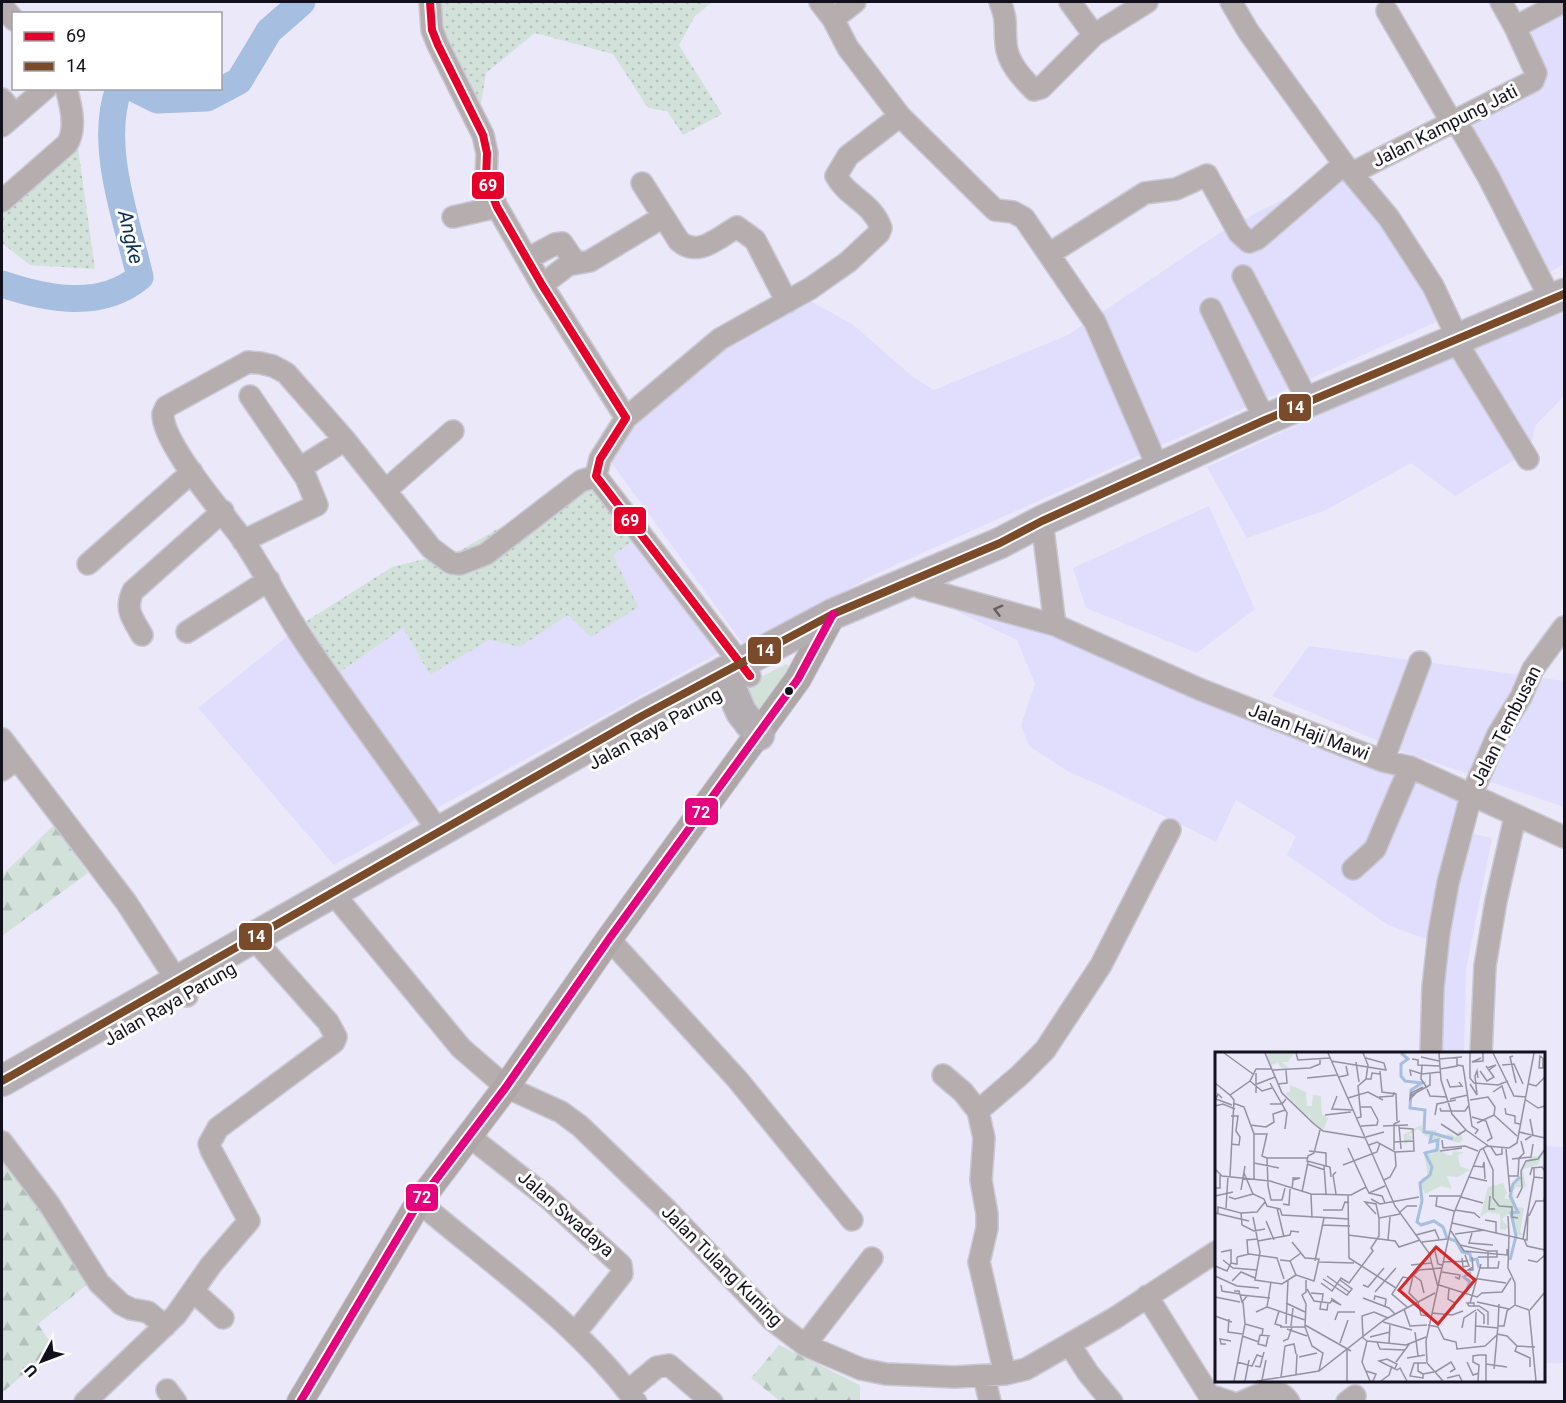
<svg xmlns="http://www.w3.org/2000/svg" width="1566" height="1403" font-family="Roboto,sans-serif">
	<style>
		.built { fill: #e1ddfc }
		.grass { fill: url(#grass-dots) }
		.forest { fill: url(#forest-firs) }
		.garden { fill: #d2e2db }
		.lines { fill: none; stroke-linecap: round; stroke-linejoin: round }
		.river { stroke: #a6bedf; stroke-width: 27 }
		.minor-casing { stroke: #c9c8d4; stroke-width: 24 }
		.major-casing { stroke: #c9c8d4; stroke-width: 28 }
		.highway-casing { stroke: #c9c8d4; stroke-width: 33 }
		.minor { stroke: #b6aeae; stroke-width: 21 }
		.major { stroke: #afa6a8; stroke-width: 26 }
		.highway { stroke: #b4adb1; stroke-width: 30 }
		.bus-1-casing { stroke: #fff; stroke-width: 12 }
		.bus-2-casing { stroke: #fff; stroke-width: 12 }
		.bus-3-casing { stroke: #fff; stroke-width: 12 }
		.bus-1 { stroke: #e4002b; stroke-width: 8 }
		.bus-2 { stroke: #7a4b2a; stroke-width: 8 }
		.bus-3 { stroke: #e5007d; stroke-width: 8 }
		.oneway { stroke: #645f65 }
		.bus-dot { fill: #12101c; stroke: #fff; stroke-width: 2 }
		.labels { text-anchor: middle; stroke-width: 6; stroke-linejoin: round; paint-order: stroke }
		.street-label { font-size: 18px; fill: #12101c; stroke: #fff }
		.water-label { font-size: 20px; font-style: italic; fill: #072f54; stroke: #fff }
		.inset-river { fill: none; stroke: #a6bedf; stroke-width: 3 }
		.inset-road { fill: none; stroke: #9492a1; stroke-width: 1.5 }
		.view { fill: #d62828; fill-opacity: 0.15; stroke: #d62828; stroke-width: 3 }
		.inset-edge { fill: none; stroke: #12101c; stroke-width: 3 }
		.line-badge { stroke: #fff; stroke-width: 2 }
		.badge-label { font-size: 16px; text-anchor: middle; font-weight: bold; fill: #fff }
	</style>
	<defs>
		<pattern id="grass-dots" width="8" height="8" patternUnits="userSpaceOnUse" patternTransform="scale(1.5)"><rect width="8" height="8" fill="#d2e2db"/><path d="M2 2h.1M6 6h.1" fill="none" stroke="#b3c1bb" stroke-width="1.8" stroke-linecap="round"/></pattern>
		<pattern id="forest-firs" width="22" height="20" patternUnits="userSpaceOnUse" patternTransform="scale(1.5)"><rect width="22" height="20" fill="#d2e2db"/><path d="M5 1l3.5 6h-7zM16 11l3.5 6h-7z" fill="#b3c1bb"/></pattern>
	</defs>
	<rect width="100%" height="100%" fill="#ebe9f9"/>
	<!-- built -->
	<path class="built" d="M1564,11V264L1540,278L1459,121L1537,83L1521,29Z
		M1334,159L1352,179L1443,319L869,577L746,648L606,455L639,396L801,296L852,324L913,377L934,390L1068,335L1227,228L1307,187Z
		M1564,312V396L1535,426L1530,450L1455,496L1411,463L1326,510L1247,538L1207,467L1380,387Z
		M1209,506L1255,609L1197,653L1086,608L1073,568Z
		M646,532L729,647L334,865L198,708L305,622L340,672L403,628L430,675L489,640L520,647L568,615L613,555Z
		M919,583L1464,795L1431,941L1388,925L1287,855L1296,836L1236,800L1216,842L1104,787L1069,772L1029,746L1021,725L1035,684L1017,640L908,588Z
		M1309,646L1564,681V807L1404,752L1272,696Z
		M1464,832L1492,838L1466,970L1464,1053L1439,1054L1438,966Z
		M1544,1146L1564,1147V1363H1544Z"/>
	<!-- grass -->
	<path class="grass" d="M432,2H712L695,16L679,45L722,114L683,135L667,111L648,108L613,54L535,33L486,73L481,104L433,12Z
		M77,141L95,269L30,265L2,243V209Z
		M595,464L646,532L613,555L638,607L591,637L568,615L520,647L489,640L430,675L403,628L340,672L305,622L392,567L461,550L506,524Z"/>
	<!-- forest -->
	<path class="forest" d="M54,825L88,873L2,936V875Z
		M2,1151L94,1279L38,1324L54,1348L2,1393Z
		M779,1345L860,1385V1401H780L751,1378Z"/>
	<!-- garden -->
	<path class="garden" d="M787,664L793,674L763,715H753L746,684Z"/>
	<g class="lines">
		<!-- river -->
		<path class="river" d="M133,88L157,100L207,98L239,81L269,31L302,2
			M2,284C46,299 101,310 140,277C127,220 98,146 119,88"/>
		<defs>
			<path id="minor" d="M430,2L432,30L438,45L483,135L487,153L486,180L497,207L542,285L626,418L600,459L596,476L750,676
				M820,2L833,19
				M1000,2C1008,22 1004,25 1006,44C1007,62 1022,78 1034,90L1041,88L1094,35
				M1070,2L1094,35L1147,2
				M1231,2L1248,31L1344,164L1389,218L1433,286L1458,339
				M1501,2L1515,27
				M2,6L14,20
				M1387,11L1451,121
				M2,99L15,115
				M900,116L995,210L1013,212L1024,218L1095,322L1159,470
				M1455,119L1489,178L1551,300
				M2,126L46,88
				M1352,173L1533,81L1536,73L1515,27L1563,2
				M642,183L679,241C698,258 718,238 737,227L755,240L787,302
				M2,201L67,144C77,129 71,105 66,88
				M453,217L497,207
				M1049,254L1145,193L1176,189L1207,175L1239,233L1249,242L1257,239L1344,164
				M527,259L555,244L562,243L575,262
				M1243,276L1309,403
				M542,285L568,265L590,261L663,217
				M1211,309L1265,420
				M1462,351L1528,459
				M626,418L720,339L811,288L848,262L879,233L881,228C872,202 847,197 836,176L848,156L900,116L848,48L833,19L855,2
				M345,440L431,548L451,563L460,564L486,554L581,481L596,476
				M300,468L345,440L286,373L273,366L260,363L248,362L166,407L163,414C162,444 224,513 243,540C265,573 283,609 305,642C348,706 395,768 439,832
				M386,490L453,431
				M1042,521L1055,625
				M243,541L317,505L306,478L250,396
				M88,564L192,472
				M921,588L1055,625L1199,689L1383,761L1410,767L1564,837
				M187,632L269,580
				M142,635C133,619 124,610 133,591L223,511
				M2,739L126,902L187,996
				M1383,761L1420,662
				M2,770L17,759
				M1353,869L1375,849L1410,767
				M342,904L461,1048L506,1087L561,1112L580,1126L667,1210L772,1320L805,1345L861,1369L886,1374L955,1377L1005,1374L1026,1369L1115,1318L1216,1252
				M609,939L737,1079L852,1220
				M1431,1054L1433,987L1439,933L1448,883L1471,796L1498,734L1521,697L1533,669L1564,627
				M1481,1054L1485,966L1496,901L1515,817
				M943,1075L963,1092L978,1111
				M470,1137L548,1198L621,1265L622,1274L576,1332
				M2,1142L49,1204L99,1283L121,1304L131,1309L148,1312L165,1326
				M419,1202C494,1266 577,1322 636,1402
				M193,1291L223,1318
				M1147,1296L1209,1395L1230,1402
				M805,1345L872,1258
				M1070,1345L1088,1373L1112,1402
				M1005,1374L979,1262L987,1228V1214L981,1180L984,1138L978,1111L1020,1075L1045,1050L1101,965L1170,830
				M984,1376L990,1402
				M167,1390L176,1402
				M628,1391L657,1367L669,1365L712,1402
				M85,1402L176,1315L211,1265L249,1221L211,1150L209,1144L218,1128L334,1042L336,1037L328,1022L263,949
				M1242,1402C1258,1395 1277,1383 1289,1402
				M1347,1402L1355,1396"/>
			<path id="major" d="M300,1402L419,1202L506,1087L609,939L798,679L833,614"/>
			<path id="highway" d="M724,672L741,712L759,735
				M2,1081L642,716L833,614L1000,543L1042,521L1265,420L1564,294"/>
		</defs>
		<!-- minor casing -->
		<use href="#minor" class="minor-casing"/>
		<!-- major casing -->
		<use href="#major" class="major-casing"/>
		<!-- highway casing -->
		<use href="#highway" class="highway-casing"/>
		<!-- minor -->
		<use href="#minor" class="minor"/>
		<!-- major -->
		<use href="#major" class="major"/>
		<!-- highway -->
		<use href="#highway" class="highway"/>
		<defs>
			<path id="bus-1" d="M430,2L432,30L438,45L483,135L487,153L486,180L497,207L542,285L626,418L600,459L596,476L750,676"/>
			<path id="bus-2" d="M2,1081L642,716L833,614L1000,543L1042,521L1265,420L1564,294"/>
			<path id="bus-3" d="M300,1402L419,1202L506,1087L609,939L798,679L833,614"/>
		</defs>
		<!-- bus-1 casing -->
		<use href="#bus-1" class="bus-1-casing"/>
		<!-- bus-2 casing -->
		<use href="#bus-2" class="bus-2-casing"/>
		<!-- bus-3 casing -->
		<use href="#bus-3" class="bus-3-casing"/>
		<!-- bus-1 -->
		<use href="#bus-1" class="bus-1"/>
		<!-- bus-2 -->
		<use href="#bus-2" class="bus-2"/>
		<!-- bus-3 -->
		<use href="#bus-3" class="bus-3"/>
	</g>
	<!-- one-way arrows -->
	<defs><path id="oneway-chevron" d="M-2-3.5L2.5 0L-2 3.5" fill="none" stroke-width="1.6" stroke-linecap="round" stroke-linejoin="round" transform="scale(1.5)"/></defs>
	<use class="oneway" href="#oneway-chevron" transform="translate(998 610) rotate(-165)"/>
	<!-- markers -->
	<circle class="bus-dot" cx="789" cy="691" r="5"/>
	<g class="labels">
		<!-- street labels -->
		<g class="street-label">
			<text transform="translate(1445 126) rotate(-27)" y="6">Jalan Kampung Jati</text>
			<text transform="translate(1506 726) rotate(-63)" y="6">Jalan Tembusan</text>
			<text transform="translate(655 729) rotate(-29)" y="6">Jalan Raya Parung</text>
			<text transform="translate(1309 732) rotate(21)" y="6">Jalan Haji Mawi</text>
			<text transform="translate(170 1004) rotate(-30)" y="6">Jalan Raya Parung</text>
			<text transform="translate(566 1214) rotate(41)" y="6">Jalan Swadaya</text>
			<text transform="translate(722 1266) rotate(45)" y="6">Jalan Tulang Kuning</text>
		</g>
		<!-- water labels -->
		<g class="water-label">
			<text transform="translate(131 237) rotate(77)" y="7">Angke</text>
		</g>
	</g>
	<!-- overview -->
	<g transform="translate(1215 1052)">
		<rect width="330" height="330" fill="#ebe9f9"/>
		<path d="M75,33L91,40L92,54H97L98,43L106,44L107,62L113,66L108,79L95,70V62L93,66L70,41L75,40ZM225,91V99L233,103H237L238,99L249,100L243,103L245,114L255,118L243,125L232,124L237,137L226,134L210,142L205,131L208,125H213L209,102H218L221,92ZM330,97L323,113L308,117L311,135H301L298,139L301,155L309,156L305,180L309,183H302L295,161L287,167L293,175L290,178L285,177V162L273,160L265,165L273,135L288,131L292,141L289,146L295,147V135L305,127L308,116L315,105L323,104Z" fill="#d2e2db"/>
		<path d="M52,1H79L73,10H67L74,16L68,18L63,11L56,13ZM206,73L208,78H221L222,83L232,86V81L241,85L244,78L248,87L244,91L227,86L221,92L203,77L194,83L198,86L190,93L188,83Z" fill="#d2e2db"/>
		<path class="inset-river" d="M186,1L193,7L186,12V24L190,29L207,31L196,38L195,56L210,58L209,80L217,81L215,90L223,88L222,98L210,101L217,115L215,123L205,131L207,149L202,170L206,173L219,169L228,175L232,186L241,189L247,200L255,202L256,208L262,207L264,216M217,81L238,87M295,208L301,184L296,161L303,160L295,144L298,132L305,125M250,242L255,230L249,225L256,220"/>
		<path class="inset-road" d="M9,1L38,22M50,1L67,41L99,72L108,79L151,86M81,1L83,8L115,6M113,1L180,154L214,201L223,235M224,1L226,28L237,62L251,78L275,95M255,1V26L259,31L283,33L293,29M278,1L299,44L311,45M298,4L295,5L301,31M206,5L224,9M266,6L257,10L268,9V1M197,7L203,8V13L225,14M224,7L247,5M328,7V16H324L325,4L330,8M116,9L171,18L169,11L151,6M141,10L144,30M207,13L206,27L212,36M287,13L299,12L308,32M272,16L281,13L274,18M225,17L242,14V5M58,18L95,16L105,12V7M165,19L167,40L181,42L182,69M265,19L272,29L279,25L271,14M196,24L195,18L207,22L225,20M124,25L133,23L131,14M92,26L122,23M151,27H156L157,21L165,22M232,27L235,35L247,34L244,30M35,29L47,39L57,36M0,31L15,43L35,29L41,17H57M55,31L72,61L70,77M42,32L60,25M63,32L72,31L71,18M255,32L262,43L260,24L262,19L263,26M314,32L321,34L330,25M212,37L215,44L232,45M203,39L195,47L196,41L208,35M278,40L287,34L291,47M41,41V21M122,44L117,57L138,58M195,44L215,33V21M164,45L178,44L179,40M7,46L3,42L1,47L17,53M133,46L153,40L168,48M235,47L253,43M255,48L273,45L280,55L279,63L302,84M311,48L323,56L330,54M18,51L29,55L39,82V127M55,52H67L71,47M0,54L8,52L20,57M254,54L257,74L263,78L260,82M145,55H156L163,68M225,56L226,59H250L254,53L248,14L242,13M290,56L291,62L300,64V71L305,72M110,63L136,60M220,63L222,52L241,48M257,65L271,69L277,86L272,89M142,66L146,65L143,34L151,27L153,13L148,1M262,71L279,63M226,72L243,83L251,78M35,73L51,75L59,70L58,62L70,58M146,74L162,73L163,68M168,74L193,73M184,74L186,97M105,78L99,101L93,104L92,109L115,115L116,125M304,80L330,86M39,82H52L47,104L52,106L53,134M151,85L169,80M227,88L228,96L250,94L263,99M310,88L318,83L315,67M179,90L198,89M16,92L24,93L25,85L21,79L23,64H16M154,93L162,90L180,100L199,99L198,77L184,76M276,95L281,103L287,102V96M133,96L151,135M268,96L278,118V146L284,154L297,155V165L303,166M291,97L295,140M179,98V72L185,69M94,99L111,101V115M225,99L247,96M52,106H92M297,107L316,105L318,92M39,111L64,116M92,112L110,118M128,113L162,100L165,91M109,114L111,142M258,114L268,115L269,110L270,127M319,116V125L328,126M0,117L7,124L55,129L96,142L136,143L151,135L154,141L170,134M29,121L38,142L49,147L52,154L65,157L67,163L134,167M315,123L317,116L327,115L330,119M15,124L19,48L15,43M294,124H303L304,106L309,101L306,89M254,125L272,129M169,128L175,125L181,114L180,100M53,134L56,148H67L70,136M0,136H5V123M77,137L78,128V126H85L78,128M26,138L30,114M87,140L93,110M154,141L167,144L170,151M96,142L97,166M121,142L118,123L121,120M133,143L134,206L181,236L177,242L192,255M0,144L18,140M214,144H246M275,144L274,157H280M14,145L20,147L38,142M222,145L221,154L239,159M246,145L268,151M302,146L307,136L306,119L311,109L323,107L330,97M156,147L165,152L204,145M68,152L74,153L75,137M11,156L13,124M62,156L69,185M108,158H127L130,150L134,151M240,158L259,161L265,166M185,160L192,154H202M0,161L34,169M3,161V155L26,161L27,173L39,179L50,177M26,161L42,160L50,150M161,162L150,150L161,152L164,166M293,164L294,183M314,164L321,149H329L330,144M38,165L45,200L40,228L67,232L81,223M270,168L281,170V181M51,169L59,188M237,171L312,188L313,160M108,173L135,174M236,179L249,199L292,203V197M257,181L254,191L278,193M240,182L270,178M133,183L180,189L184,195L205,188M201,183L220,178L224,187M294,183L293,216L300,231V253M308,187L319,125M309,187L312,194L330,198M173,188L175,165M43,189L75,183L76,179L84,180M207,190L232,187M245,193L273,199V216M219,195L223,212L227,213M6,200L16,198V211M33,202L32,188L43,187M22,205L34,202L62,206L69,227M257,205L258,218H253L258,215M263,205H282V199H273M247,206L248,215L254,214L250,203M8,208L18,216L42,218M65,208L75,209L86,201M313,208L322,210L330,203M75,209L81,223L99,229L104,207L90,206L77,190M100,209L109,166M104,210L139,211M228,210L253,209M196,213L217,211M0,214L12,219L16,211L22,212V205M265,216H283L284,209M227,220L245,223L244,227L240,225M198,223L206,229L209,241M0,224L22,234L44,236M112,224L134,240M257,226L291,231M108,227L132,243L137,237L125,228M91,228V240L87,243L91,252L90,275L97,294L108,301L104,319M17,229L26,220L40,226M106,231L117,239L126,226L134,231L158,199L156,196L164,184V166L185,162M6,233L7,239L25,242M148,233L153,235L169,216M224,233L262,245L267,241L287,240L296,226M181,236L188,225L193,226M234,236L233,247L240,251L238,257M92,237L99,249L115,251L118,247M19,239H24L27,250L32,244M160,240L181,216M96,241L108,242L107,250M26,243L55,246M0,245L25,250M148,246L174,256L180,262M116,248L126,253L116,246M159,248L160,244L171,247L170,255M106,250L105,257L112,258L113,251M262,250L294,257M71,251L90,260M255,251L266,212M259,254V251H252L254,254H264L273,260V273M52,255L90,268M189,257L195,274L212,273M262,257L269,263V272M314,258L321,329M315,258L330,240M64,259L60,272L67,274M41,260L52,255L56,230M217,261L237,263L248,259M0,264L17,270M214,264L206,263L203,250L194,241L198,224L204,218L226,216M14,267L13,280L27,282M120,268L123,260H140M168,270L197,278M30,272L48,277L47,283M71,272L73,229M90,273L136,299M213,273L223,275L229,287L241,290L242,297L270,294L282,283M76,274L78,256M261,274L283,276M283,274L284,252M65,275H90M247,276L249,266L261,258M72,277L92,284M200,280L203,304M282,282L292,284L302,294L320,295M27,284L44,290M53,285L51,294L43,292L45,283L55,284M147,285L152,289L147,310L155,329M148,285L147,264L159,260L173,266M155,285L175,280M68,289L73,287L77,275M152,289L191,293L211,285M162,290L165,297L190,298M125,291L133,268M174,291L175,272M260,291L261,260M11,292H6L5,287L16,289M302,294L300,299L315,306V315M132,298V329M264,303H271V329M84,305L102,301M192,306L210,303M22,310L37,314L42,303L48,305M181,310L195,291M252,310L258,323L264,321M203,311H199L195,324L208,326V322L219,320M271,312L292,315M40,314L45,315L49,300M180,316L182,312L172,307L164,309L182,318L185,316L192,329M279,317L283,274H289L292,259L300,253L314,258M151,319L161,322L158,329M220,320L236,310L240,317L235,320M81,322L82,302M208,322L203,319V311H211M66,325L70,294L79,292L81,302M232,326L244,323L247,329M47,328L51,308M19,329L30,272L28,250M30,329L34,308M42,329L104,319L169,268L220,241M166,329L174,323L177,314M228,329L212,311L211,289L239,161L265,98L272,94L294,96L302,91L319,1M263,329L264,313L258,310V304L264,303"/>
		<path class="view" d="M221,195L260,228L223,272L184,238Z"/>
		<rect width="330" height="330" class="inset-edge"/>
	</g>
	<g class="line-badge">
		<rect x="471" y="171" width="34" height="29" rx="6" fill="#e4002b"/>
		<rect x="1278" y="393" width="34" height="29" rx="6" fill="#7a4b2a"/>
		<rect x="613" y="506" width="34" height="29" rx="6" fill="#e4002b"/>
		<rect x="747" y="636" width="35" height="29" rx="6" fill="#7a4b2a"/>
		<rect x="684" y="797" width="35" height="29" rx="6" fill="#e5007d"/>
		<rect x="238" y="922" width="35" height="29" rx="6" fill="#7a4b2a"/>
		<rect x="405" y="1183" width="34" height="29" rx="6" fill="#e5007d"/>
	</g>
	<g class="badge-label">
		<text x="488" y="191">69</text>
		<text x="1295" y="413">14</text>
		<text x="630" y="526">69</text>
		<text x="765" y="656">14</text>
		<text x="701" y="818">72</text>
		<text x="256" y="942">14</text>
		<text x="422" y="1203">72</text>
	</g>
	<!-- border -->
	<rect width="1566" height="1403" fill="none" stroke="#12101c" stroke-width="6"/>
	<!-- legend -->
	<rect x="12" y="12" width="210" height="78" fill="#ffffff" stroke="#a09fa4" stroke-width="1.5"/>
	<rect x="24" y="32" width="30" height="9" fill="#e4002b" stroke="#a09fa4" stroke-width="1.5"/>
	<text x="66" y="42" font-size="18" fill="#12101c">69</text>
	<rect x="24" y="62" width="30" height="9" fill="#7a4b2a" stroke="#a09fa4" stroke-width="1.5"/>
	<text x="66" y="72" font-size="18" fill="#12101c">14</text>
	<!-- north arrow -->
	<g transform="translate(42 1361) rotate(229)" stroke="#ffffff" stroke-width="4.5" paint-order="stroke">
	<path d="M0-4.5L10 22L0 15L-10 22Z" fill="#12101c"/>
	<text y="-9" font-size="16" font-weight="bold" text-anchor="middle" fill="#12101c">U</text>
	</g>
</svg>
